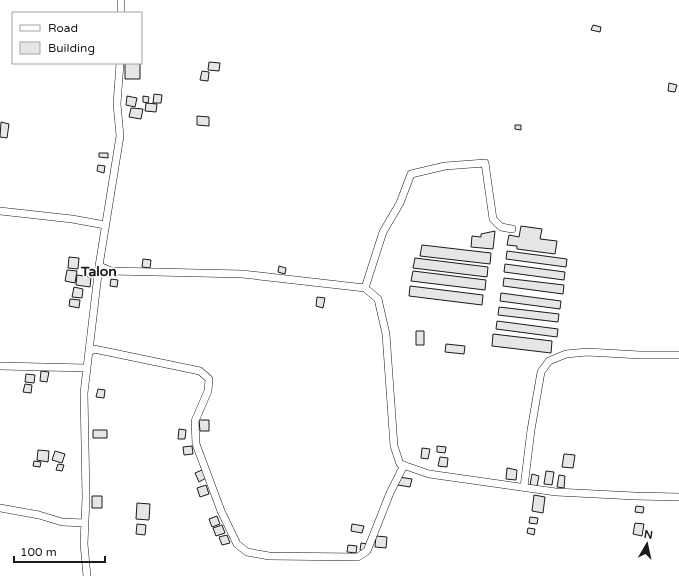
<svg xmlns="http://www.w3.org/2000/svg" width="679" height="576" font-family="'Varela Round',sans-serif">
	<style>
		.building { fill: #e6e6e6; stroke: #1a1a1a }
		.lines { fill: none; stroke-linecap: round; stroke-linejoin: round }
		.minor-casing { stroke: #1a1a1a; stroke-width: 8 }
		.minor { stroke: #fff; stroke-width: 7 }
		.labels { text-anchor: middle; stroke-width: 3; stroke-linejoin: round; paint-order: stroke }
		.quarter-label { font-size: 14px; font-weight: bold; fill: #1a1a1a; stroke: #fff }
	</style>
	<rect width="100%" height="100%" fill="#fff"/>
	<!-- building -->
	<path class="building" d="M593,25L601,27L600,32L591,30Z
		M209,62L220,63L219,71L208,70Z
		M125,63H140V79H125Z
		M202,71L209,72L208,81L200,80Z
		M669,83L677,85L675,92L668,91Z
		M154,94L162,95L161,103H153Z
		M127,96L137,98L135,107L126,105Z
		M143,96L149,97L148,103L143,102Z
		M146,103L157,104L156,112L145,111Z
		M131,108L143,109L141,119L129,117Z
		M197,116L209,117V126L197,125Z
		M1,122L9,124L7,138L0,137Z
		M515,125H521V130L515,129Z
		M99,153H108V158L99,157Z
		M98,165L105,166L104,173L97,171Z
		M521,226L542,229L540,239L557,241L555,254L517,249V246L507,245L509,235L519,237Z
		M495,231L493,249L471,247L472,236L481,237V234Z
		M422,245L491,253L490,264L420,256Z
		M507,251L567,259L566,267L506,259Z
		M69,257L79,258L78,269L68,268Z
		M415,258L488,267L487,277L413,268Z
		M143,259L151,260L150,268L142,267Z
		M505,264L565,272L564,280L504,272Z
		M279,266L286,268L285,274L278,272Z
		M67,270L77,271L75,283L65,281Z
		M413,271L486,280L485,290L411,281Z
		M77,275L91,277L90,287L76,285Z
		M504,278L564,285L563,294L503,286Z
		M111,279L118,280L117,287L110,286Z
		M410,286L483,295L482,305L409,296Z
		M74,287L83,289L82,298L72,297Z
		M501,293L561,301L560,309L500,301Z
		M317,297L325,298L323,308L316,306Z
		M70,299L80,300L79,308L69,306Z
		M499,307L559,314L558,322L498,315Z
		M497,321L558,329L557,337L496,329Z
		M416,331H424V345H416Z
		M493,334L552,341L551,353L492,346Z
		M446,344L465,346L464,354L445,352Z
		M41,371L49,372L47,382L40,381Z
		M26,374L35,375L34,383L25,382Z
		M25,384L32,385L31,393L23,392Z
		M98,389L105,390L104,398L96,397Z
		M199,420H209V431H200Z
		M179,429L186,430L185,439H178Z
		M93,430H107V438H93Z
		M192,446L193,454L184,455L183,447Z
		M437,446L446,447L445,453L437,452Z
		M422,448L430,449L428,459L421,458Z
		M38,450L49,451L48,462L37,460Z
		M55,451L65,454L62,463L52,460Z
		M564,454L575,455L573,468L562,467Z
		M440,457L448,458L447,467L438,466Z
		M34,461L41,462L40,467L33,466Z
		M58,464L64,465L62,471L56,470Z
		M507,468L517,470L516,480L506,479Z
		M202,470L206,478L199,482L195,473Z
		M546,471L554,472L552,485L544,484Z
		M532,474L539,476L537,486L530,485Z
		M559,475L565,476L564,488L557,487Z
		M399,477L412,479L410,487L398,485Z
		M206,485L209,494L200,497L197,488Z
		M534,495L545,497L543,513L532,511Z
		M92,496H102V508H92Z
		M137,503L150,504L149,520L136,519Z
		M636,506L644,507L643,513L635,512Z
		M217,516L220,524L212,527L209,519Z
		M530,517L538,518L537,524L529,523Z
		M635,523L644,524L642,536L633,534Z
		M137,524L146,525L145,535L136,534Z
		M352,524L364,526L362,533L351,531Z
		M222,525L225,533L216,536L213,528Z
		M528,528L535,529L534,535L527,533Z
		M227,535L230,543L222,545L219,537Z
		M376,536L387,537L386,548L375,547Z
		M361,543L367,544L366,551L360,550Z
		M348,545L357,546L356,553L347,552Z"/>
	<g class="lines">
		<defs>
			<path id="minor" d="M121,13V0
				M0,211L72,219L105,225
				M99,266L111,271L242,274L365,288L378,299L386,334L394,446L400,464L429,474L556,492L635,496L679,497
				M365,288L383,232L400,203L411,174L445,166L485,163L493,219L501,227L512,229
				M89,352L94,349L200,371L209,379L208,391L195,421L196,444L221,511L237,544L247,552L269,556L358,557L367,551L390,493L404,465
				M0,366L87,368
				M524,487L531,430L541,372L549,361L566,354L587,352L640,355H679
				M0,508L39,515L62,522L85,523
				M87,576L84,544L86,497L84,393L99,266L120,136L117,104L120,63"/>
		</defs>
		<!-- minor casing -->
		<use href="#minor" class="minor-casing"/>
		<!-- minor -->
		<use href="#minor" class="minor"/>
	</g>
	<g class="labels">
		<!-- quarter labels -->
		<g class="quarter-label">
			<text x="99" y="276">Talon</text>
		</g>
	</g>
	<!-- legend -->
	<rect x="12" y="12" width="130" height="52" fill="#ffffff" stroke="#a3a3a3"/>
	<rect x="20" y="25" width="20" height="6" fill="#ffffff" stroke="#a3a3a3"/>
	<text x="48" y="32" font-size="12" fill="#1a1a1a">Road</text>
	<rect x="20" y="42" width="20" height="12" fill="#e6e6e6" stroke="#a3a3a3"/>
	<text x="48" y="52" font-size="12" fill="#1a1a1a">Building</text>
	<!-- north arrow -->
	<g transform="translate(647 544) rotate(9)" stroke="#ffffff" stroke-width="3" paint-order="stroke">
	<path d="M0-3L7 15L0 10L-7 15Z" fill="#1a1a1a"/>
	<text y="-6" font-size="11" font-weight="bold" text-anchor="middle" fill="#1a1a1a">N</text>
	</g>
	<!-- scale -->
	<path d="M14 556v6h91v-6" fill="none" stroke="#1a1a1a" stroke-width="2"/>
	<text x="20" y="556" font-size="12" fill="#1a1a1a" stroke="#ffffff" stroke-width="3" paint-order="stroke">100 m</text>
</svg>
